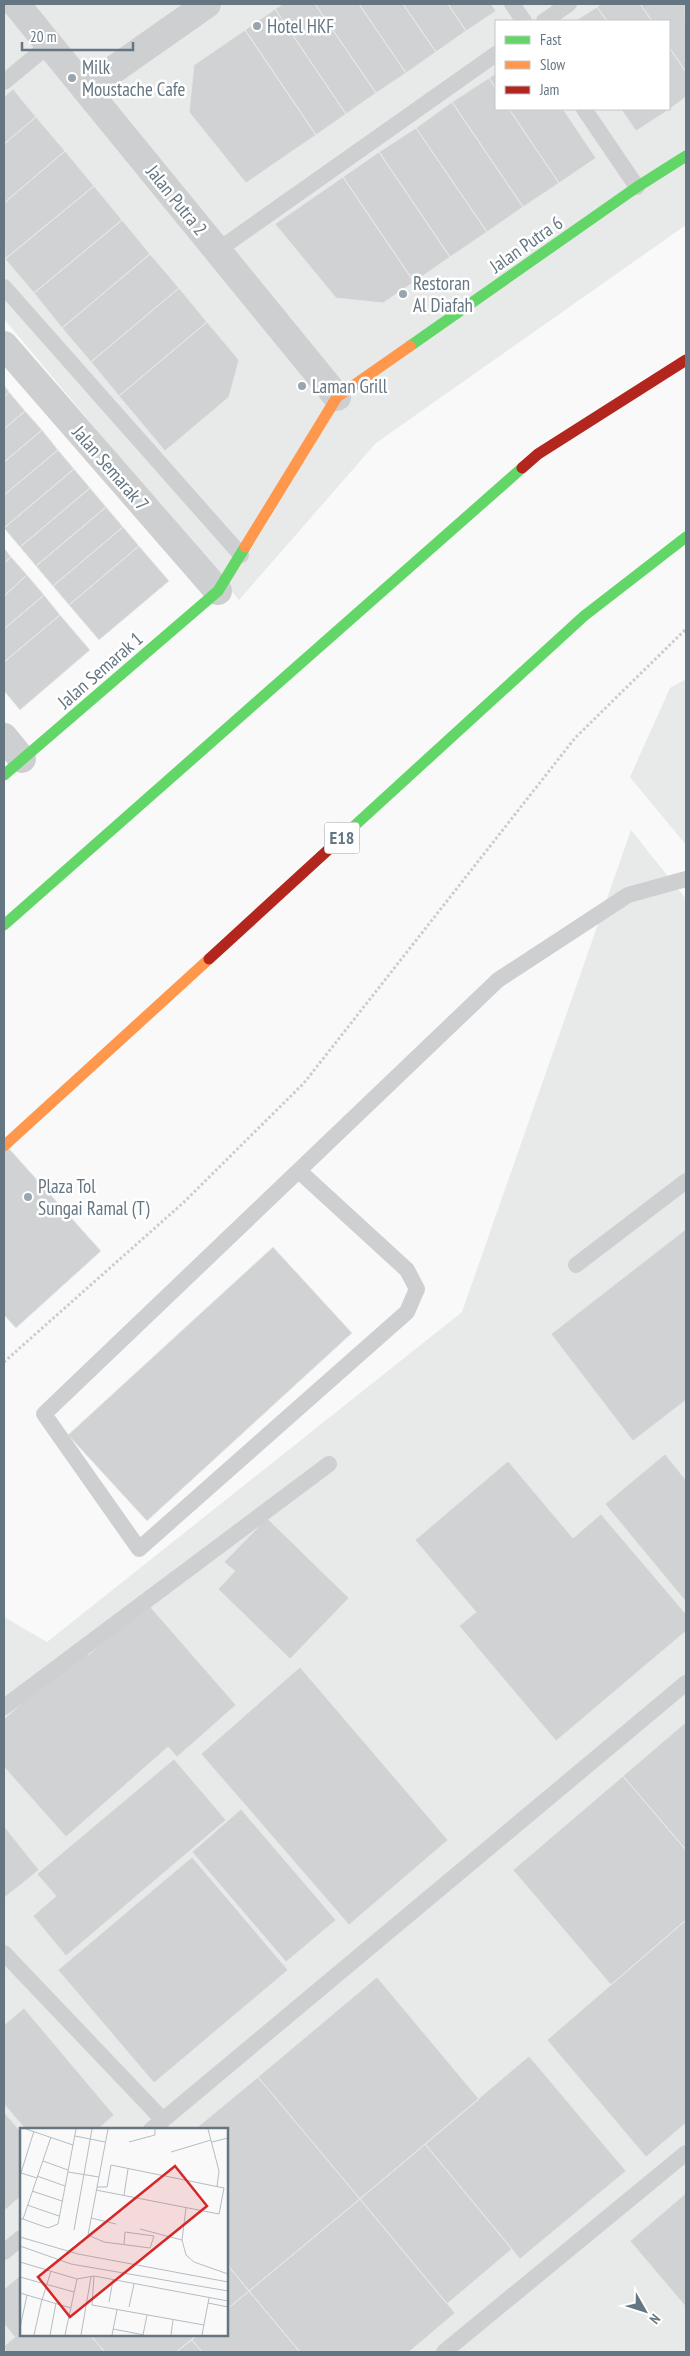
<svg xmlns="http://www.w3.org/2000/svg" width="690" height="2356" font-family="'PT Sans Narrow',sans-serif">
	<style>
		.built { fill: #e8e9e9; fill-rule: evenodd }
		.building { fill: #d0d2d3; stroke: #e8e8e8 }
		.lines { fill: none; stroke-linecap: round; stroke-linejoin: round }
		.path { stroke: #cbcccd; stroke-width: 3; stroke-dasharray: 2.5 2.5; stroke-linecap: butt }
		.lane { stroke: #cecfd0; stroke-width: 16 }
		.street { stroke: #cecfd0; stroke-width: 28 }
		.fast { stroke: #63d668; stroke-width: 11 }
		.slow { stroke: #ff974d; stroke-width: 11 }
		.jam { stroke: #b3261e; stroke-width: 11 }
		.poi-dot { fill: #99a4ac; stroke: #fff; stroke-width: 2 }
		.labels { text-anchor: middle; stroke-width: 5; stroke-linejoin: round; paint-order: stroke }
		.shield { fill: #fff; stroke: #939fa8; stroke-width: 1 }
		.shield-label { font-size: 18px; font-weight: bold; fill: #657683 }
		.poi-label { font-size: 19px; fill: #657683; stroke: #fff; text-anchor: start }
		.street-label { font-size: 19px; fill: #657683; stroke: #fff }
		.inset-road { fill: none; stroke: #b5bdc3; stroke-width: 1 }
		.view { fill: #d62828; fill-opacity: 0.15; stroke: #d62828; stroke-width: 2.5 }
		.inset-edge { fill: none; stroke: #657683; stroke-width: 2.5 }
	</style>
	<rect width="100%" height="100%" fill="#f9f9f9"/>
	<!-- built -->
	<path class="built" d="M4,4H686V225L376,443L239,600L4,319ZM496,21H669V109H496Z
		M686,679V845L630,777L670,688Z
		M631,830L686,899V2352H4V1617L47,1642L462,1312ZM21,2130H226V2335H21Z"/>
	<!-- building -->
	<path class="building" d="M283,4H315L376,93L346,114L275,9Z
		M315,4H359L406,73L376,93Z
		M359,4H403L436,52L406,73Z
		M403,4H448L466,31L436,52Z
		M448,4H491L496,11L466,31Z
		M601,4H640L652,21H607L597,7Z
		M640,4H685L686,72L669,47V21H652Z
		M597,7L607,21H575Z
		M275,9L346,114L316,135L245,30Z
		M245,30L316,135L246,183L189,112L194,65Z
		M669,47L686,72V97L667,111Z
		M496,73V89L489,78Z
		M489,78L496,89V109H509L559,183L523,207L452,102Z
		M13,89L36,117L4,144V97Z
		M452,102L523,207L487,232L416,128Z
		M509,109H563L596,158L559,183Z
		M621,109H666L667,111L636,131Z
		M36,117L65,151L4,203V144Z
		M416,128L487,232L450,257L379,152Z
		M65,151L94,186L5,259L4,203Z
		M379,152L450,257L414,282L343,177Z
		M343,177L414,282L383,303L336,298L275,224Z
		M94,186L122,220L34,293L5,259Z
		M122,220L150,254L62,328L34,293Z
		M150,254L179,288L91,362L62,328Z
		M179,288L207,322L119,396L91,362Z
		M207,322L239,360L229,397L165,451L119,396Z
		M4,385L9,392L4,397Z
		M9,392L25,411L4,429V397Z
		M25,411L42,430L4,462V429Z
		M42,430L58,450L4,495V462Z
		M58,450L74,469L4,528V495Z
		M74,469L90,488L20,547L4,528Z
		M90,488L106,507L36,566L20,547Z
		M106,507L123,527L53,586L36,566Z
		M123,527L139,546L69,605L53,586Z
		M139,546L169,581L99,640L69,605Z
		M4,548L11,557L4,563Z
		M11,557L27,575L4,596V563Z
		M27,575L44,595L4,629V596Z
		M44,595L60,615L4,662V629Z
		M60,615L90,650L20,710L4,691V662Z
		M4,1143L101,1251L16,1328L4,1315Z
		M686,1229V1400L633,1441L551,1334Z
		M273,1247L352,1333L147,1521L68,1435Z
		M665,1454L686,1480V1602L605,1504Z
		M508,1461L573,1538L601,1514L686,1614V1631L556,1741L459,1626L476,1612L415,1540Z
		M267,1518L349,1598L290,1659L218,1589L235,1571L224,1562Z
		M147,1603L236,1705L177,1757L168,1747L66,1837L4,1767V1719L83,1649L88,1655Z
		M300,1667L448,1840L349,1925L201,1754Z
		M686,1722V1850L623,1776Z
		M174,1759L226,1820L66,1956L33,1916L56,1896L37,1874Z
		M623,1776L686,1850V1920L611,1985L513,1870Z
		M241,1809L336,1920L286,1962L192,1852Z
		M4,1826L39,1870L4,1898Z
		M192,1857L288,1970L154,2083L58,1970Z
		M686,1920V2123L646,2157L547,2040Z
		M377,1977L479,2099L360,2199L258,2077Z
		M24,2008L114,2115L97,2130H26L4,2104V2025Z
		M529,2056L626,2171L520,2259L425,2144Z
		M258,2077L360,2199L249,2291L226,2263V2130H194Z
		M4,2112L21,2132V2196L4,2211Z
		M425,2144L512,2249L447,2304L360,2199Z
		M685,2194L686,2195V2307L630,2241Z
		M360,2199L455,2313L409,2352H300L249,2291Z
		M226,2263L249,2291L226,2310Z
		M21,2275V2335H90L105,2352H6L4,2346L15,2337L4,2324V2289Z
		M249,2291L300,2352H202L192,2340L197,2335H226V2310Z
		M90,2335H197L176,2352H105Z
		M192,2340L202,2352H176Z"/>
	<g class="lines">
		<!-- path -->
		<path class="path" d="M4,1362L183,1203L304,1083L575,738L686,629"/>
		<!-- lane -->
		<path class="lane" d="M512,4L524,21
			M544,21L569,4
			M4,82L49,45
			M584,109L637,187
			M218,250L496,54
			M4,287L241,555
			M299,1171L407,1270L417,1289L407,1312L139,1549L44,1414L498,980L628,895L686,879
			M576,1265L686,1181
			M4,1707L329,1464
			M4,1953L163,2120
			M151,2130L686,1683
			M4,2252L21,2238
			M444,2352L686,2153"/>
		<!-- street -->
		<path class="street" d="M16,4L337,397
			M86,89L207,4
			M4,345L218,591
			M4,737L22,759"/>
		<!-- fast -->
		<path class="fast" d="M410,346L637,187L686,156
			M4,775L218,591L245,547
			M352,828L584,616L686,537
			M4,925L522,468"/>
		<!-- slow -->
		<path class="slow" d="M245,547L337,397L410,346
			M4,1146L209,959"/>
		<!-- jam -->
		<path class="jam" d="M522,468L538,454L686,360
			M209,959L352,828"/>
	</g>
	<!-- markers -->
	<g class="poi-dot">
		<circle cx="257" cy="26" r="5"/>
		<circle cx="72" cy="78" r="5"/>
		<circle cx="403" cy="294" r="5"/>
		<circle cx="302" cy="386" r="5"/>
		<circle cx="28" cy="1197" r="5"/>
	</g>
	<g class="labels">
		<!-- shield labels -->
		<rect class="shield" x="324.5" y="822.5" width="35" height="31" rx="4"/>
		<g class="shield-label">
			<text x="342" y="844">E18</text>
		</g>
		<!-- poi labels -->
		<g class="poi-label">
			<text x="267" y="33">Hotel HKF</text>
			<text x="82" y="74">Milk<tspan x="82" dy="22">Moustache Cafe</tspan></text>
			<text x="413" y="290">Restoran<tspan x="413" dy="22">Al Diafah</tspan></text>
			<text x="312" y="393">Laman Grill</text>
			<text x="38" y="1193">Plaza Tol<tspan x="38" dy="22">Sungai Ramal (T)</tspan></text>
		</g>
		<!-- street labels -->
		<g class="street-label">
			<text transform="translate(177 200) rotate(51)" y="7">Jalan Putra 2</text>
			<text transform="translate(526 244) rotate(-35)" y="7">Jalan Putra 6</text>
			<text transform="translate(111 468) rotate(49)" y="7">Jalan Semarak 7</text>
			<text transform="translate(100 670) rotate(-41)" y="7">Jalan Semarak 1</text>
		</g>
	</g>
	<!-- overview -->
	<g transform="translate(20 2128)">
		<rect width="208" height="208" fill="#f9f9f9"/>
		<path class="inset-road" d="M6,1L53,17M88,1L68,107L84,114L130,120L134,108L105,104L104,116M188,1L199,43L197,59M55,8L85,14M109,14L135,7V1M192,14L208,10M151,24L191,12M23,33L48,42M48,44L79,49M1,45L17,50M0,48L14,3M17,48L45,58M76,62L199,86L204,60L91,37L87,59H77M12,63L42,73M104,67L108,41M7,77L39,88M166,80L162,112L166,127L174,134L208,146M0,90L28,100L38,96L56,1M71,90L96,96M3,91L31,9M120,101L162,112M54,102L72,1M0,109L58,126L208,154M0,118L51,136L208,163M0,134L57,151L74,148L208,173M74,148L72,177L184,197M0,149L54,164M0,165L51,180M22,172L31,143M89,174L93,152M188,175L208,179M109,179L114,156M0,200L7,167M93,201L124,207M14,207L22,171M30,207L36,175M45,207L57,151M61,207L71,149M92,207L97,182M123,207L127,187M151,207L153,192M182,207L189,170"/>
		<path class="view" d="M155,38L187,78L50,189L18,149Z"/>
		<rect width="208" height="208" class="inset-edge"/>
	</g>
	<!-- border -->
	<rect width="690" height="2356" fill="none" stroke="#657683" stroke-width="10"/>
	<!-- legend -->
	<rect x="495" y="20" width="175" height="90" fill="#ffffff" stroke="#c1c8cd"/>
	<rect x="505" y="36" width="25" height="8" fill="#63d668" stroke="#c1c8cd"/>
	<text x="540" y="45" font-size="15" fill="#657683">Fast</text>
	<rect x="505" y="61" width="25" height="8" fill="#ff974d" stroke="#c1c8cd"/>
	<text x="540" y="70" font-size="15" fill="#657683">Slow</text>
	<rect x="505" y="86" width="25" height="8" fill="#b3261e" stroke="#c1c8cd"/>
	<text x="540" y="95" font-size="15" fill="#657683">Jam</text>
	<!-- north arrow -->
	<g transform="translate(645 2311) rotate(129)" stroke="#ffffff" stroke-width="4" paint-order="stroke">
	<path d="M0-4L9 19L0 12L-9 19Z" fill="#657683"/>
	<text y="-8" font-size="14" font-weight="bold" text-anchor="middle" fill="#657683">N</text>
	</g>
	<!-- scale -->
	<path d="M22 42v8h111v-8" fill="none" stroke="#657683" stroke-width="2.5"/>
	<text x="30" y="42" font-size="15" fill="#657683" stroke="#ffffff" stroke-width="4" paint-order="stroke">20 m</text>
</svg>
